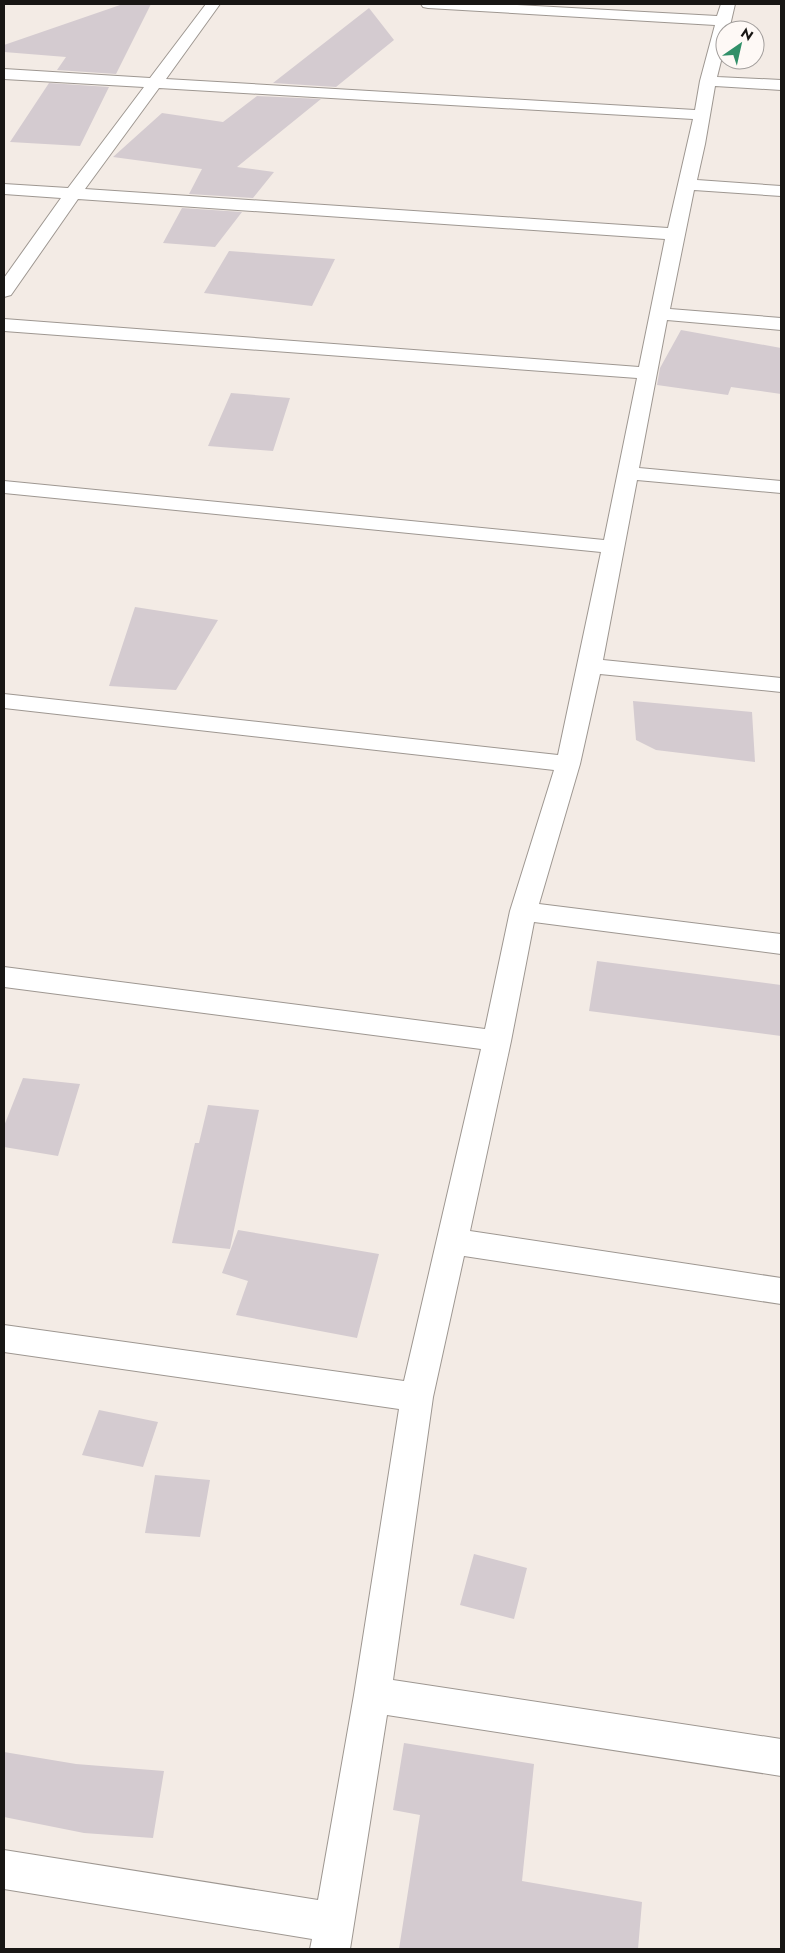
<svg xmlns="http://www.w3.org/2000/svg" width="785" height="1953" font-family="Jost,sans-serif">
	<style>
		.building { fill: #d4cbd0 }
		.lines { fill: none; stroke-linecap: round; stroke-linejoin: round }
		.street-casing { stroke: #9e9791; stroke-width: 2 }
		.street { fill: #fff; fill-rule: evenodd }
	</style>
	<rect width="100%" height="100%" fill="#f3ebe5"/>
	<!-- building -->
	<path class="building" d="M123,4H151L116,74L57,70L66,57L4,52V45Z
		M369,8L394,40L336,87L273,83Z
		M49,83L109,87L80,146L10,142Z
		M257,96L321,99L237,167L274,172L253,198L189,194L202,169L113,157L162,113L223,122Z
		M182,208L242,212L215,247L163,243Z
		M229,251L335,259L312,306L204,293Z
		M681,330L781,348V394L731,387L728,395L657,385L660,368Z
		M231,393L290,398L273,451L208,446Z
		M135,607L218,620L176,690L109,686Z
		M633,701L752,712L755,762L656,750L636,740Z
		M597,961L781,985V1036L589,1011Z
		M23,1078L80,1084L58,1156L4,1147V1126Z
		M208,1105L259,1110L230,1249L172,1243L195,1143H199Z
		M238,1230L379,1254L357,1338L236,1315L248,1281L222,1273Z
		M99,1410L158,1422L143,1467L82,1455Z
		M155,1475L210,1480L200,1537L145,1533Z
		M474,1554L527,1568L514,1619L460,1605Z
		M404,1743L534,1764L522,1881L642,1902L638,1949H399L420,1815L393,1810Z
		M4,1752L76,1764L164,1771L153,1838L84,1833L4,1817Z"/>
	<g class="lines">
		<defs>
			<path id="street" d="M206,4H220L166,79L695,110L700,81L715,25L428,8L423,7L421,4H501L717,16L721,4H735L729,30H725V45L717,77L781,80V90L715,86L705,144L697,180L781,186V196L694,190L670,309L781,318V330L667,320L639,468L781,481V493L637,480L603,660L781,678V692L600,674L580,764L539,904L781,934V954L534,922L511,1041L470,1231L781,1278V1304L464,1256L433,1397L393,1680L781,1739V1776L387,1715L350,1949H310L312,1939L4,1889V1850L318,1900L354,1695L399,1409L4,1352V1325L404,1381L481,1049L4,987V967L485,1029L510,911L554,770L4,708V694L558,755L601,552L4,493V481L604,540L637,378L4,331V319L639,367L665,239L78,199L11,295L4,297V278L61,198L4,194V184L68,188L144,87L4,79V69L150,78ZM159,88L693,119L668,228L85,189Z"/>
		</defs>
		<!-- street casing -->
		<use href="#street" class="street-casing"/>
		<!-- street -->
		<use href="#street" class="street"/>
	</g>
	<!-- border -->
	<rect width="785" height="1953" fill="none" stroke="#181614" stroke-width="10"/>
	<!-- north arrow -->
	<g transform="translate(740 45) rotate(34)"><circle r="24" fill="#fef9f6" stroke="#a29e9c"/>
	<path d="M0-4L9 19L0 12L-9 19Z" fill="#319069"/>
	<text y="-8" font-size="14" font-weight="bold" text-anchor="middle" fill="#181614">N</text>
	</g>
</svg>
